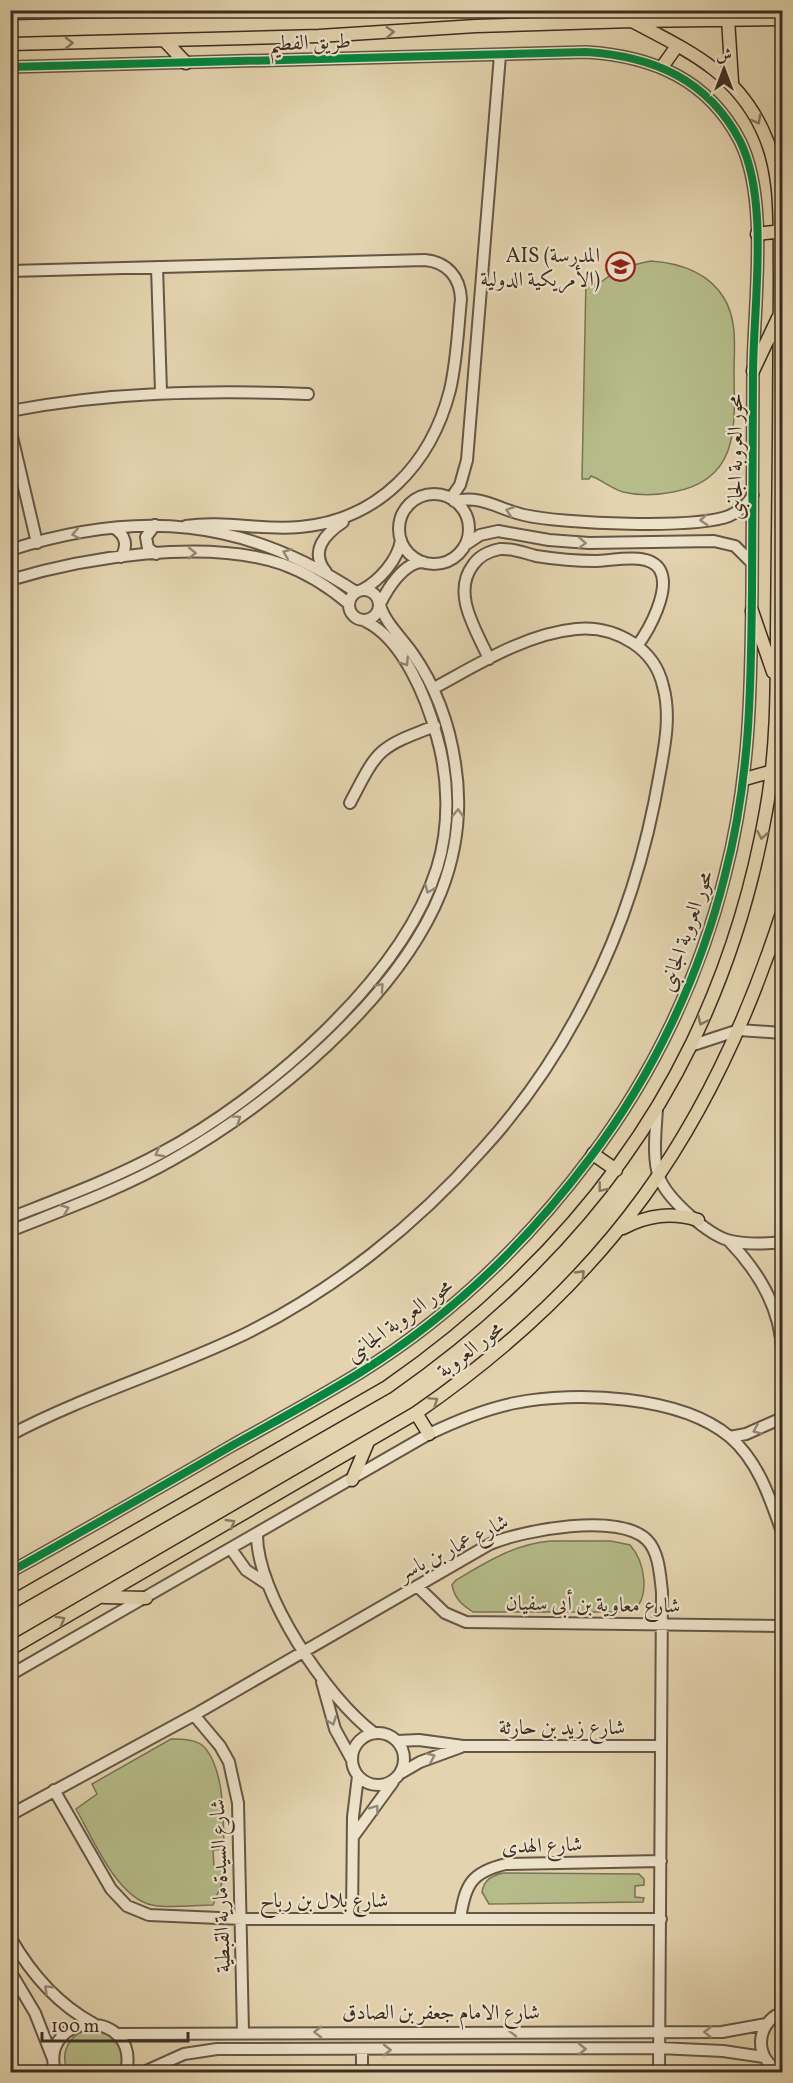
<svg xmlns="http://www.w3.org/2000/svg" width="793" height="2083" font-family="Vollkorn,Amiri,serif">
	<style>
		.green { fill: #b5bc89; stroke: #787456; stroke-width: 1.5 }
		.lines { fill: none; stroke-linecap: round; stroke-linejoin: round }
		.minor-casing { stroke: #665645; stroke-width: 14 }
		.major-casing { stroke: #3c2d22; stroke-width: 15 }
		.minor { stroke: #ede2ca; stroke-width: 10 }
		.major { stroke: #e3d3ae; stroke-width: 12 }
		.cycleway-casing { stroke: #ede2ca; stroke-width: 11 }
		.cycleway { stroke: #00873e; stroke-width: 8 }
		.oneway { stroke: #877861 }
		.oneway2 { stroke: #948876 }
		.labels { text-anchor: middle; stroke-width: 4.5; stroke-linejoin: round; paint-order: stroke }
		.street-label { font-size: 21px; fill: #3c2d22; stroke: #ede2ca }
		.poi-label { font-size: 21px; fill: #3c2d22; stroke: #ede2ca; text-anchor: end }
	</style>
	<rect width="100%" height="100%" fill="#e3d3ae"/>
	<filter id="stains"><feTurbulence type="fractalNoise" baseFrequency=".00333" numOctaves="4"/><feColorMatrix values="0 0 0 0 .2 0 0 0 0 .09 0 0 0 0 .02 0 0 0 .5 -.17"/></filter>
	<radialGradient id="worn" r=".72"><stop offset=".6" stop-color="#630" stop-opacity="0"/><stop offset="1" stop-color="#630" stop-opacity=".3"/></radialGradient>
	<!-- green -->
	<path class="green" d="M651,261C680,263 708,272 724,298C738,321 734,349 734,374C735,428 739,480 673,492C658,495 639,496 623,492C612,489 602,480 591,476L589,479H582L586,279L593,278L595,287C612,272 628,265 651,261Z
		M551,1541H611L630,1545C645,1562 651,1597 632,1612H473C461,1604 455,1599 452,1585L456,1580C487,1562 514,1544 551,1541Z
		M171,1739C182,1739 199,1739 206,1749C225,1774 223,1819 224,1849L213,1850L214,1868H224V1878L213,1905C194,1905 170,1909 152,1905C117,1898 92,1837 76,1809L97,1794L92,1784Z
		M503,1873L639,1874L644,1879V1885L635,1886V1897L644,1898L643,1902L489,1904L482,1892C484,1880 491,1876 503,1873Z
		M91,2029C113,2032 130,2049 118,2072H68C59,2053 69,2033 91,2029Z"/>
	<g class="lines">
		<defs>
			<path id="minor" d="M10,67L586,52C652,56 708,79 740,141C770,201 753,308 753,375C752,447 752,519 752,592C751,690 750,779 725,875C700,976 653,1075 590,1158C527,1242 451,1316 361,1372C319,1398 276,1421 233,1445C159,1488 85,1530 10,1572
				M157,267L161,392
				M10,271L425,260C447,262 460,277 461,299C458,329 457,360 450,390C431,464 379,520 300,527C262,531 224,520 186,526
				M10,411C109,392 208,390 308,394
				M10,428L37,543
				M399 529a35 35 0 1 1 70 0a35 35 0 1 1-70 0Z
				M451,498L460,485L467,460L500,55
				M454,501C484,495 497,509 524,515C563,524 695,529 729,516C740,511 747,505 753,495
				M155,525L146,537L148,548L156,554
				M114,528C126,535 128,546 121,557
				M465,545L480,535L498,531L549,540L589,543L714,541L735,546L752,563
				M10,550C138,509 244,518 356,592
				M326,572C309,551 325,534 343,522
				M10,580C86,557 206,538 282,564C307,573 329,587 349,604
				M349 605a15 15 0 1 1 30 0a15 15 0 1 1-30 0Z
				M362,590C379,581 398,560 401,540
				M380,604C388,588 404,562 423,562
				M489,659C477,631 451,594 473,565C479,556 490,551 500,549C513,548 524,553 536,556C555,559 576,561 595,561C613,561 649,551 660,570C671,590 649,630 637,646
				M350,803C378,749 377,748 435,726
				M690,1046L739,1030L782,1033
				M657,1108C656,1129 652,1157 659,1177C667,1199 709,1236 731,1241C748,1245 765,1244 782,1242
				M10,1218C61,1198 113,1179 161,1153C263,1098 401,981 437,868C450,826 449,779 437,737C427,699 403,639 365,621
				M10,1231C65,1209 121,1189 172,1160C271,1104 398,999 441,892C457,851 462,806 455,763C449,723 436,687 413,654C403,639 385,623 380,605
				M729,1241C758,1271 781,1309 782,1352
				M10,1435C86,1395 168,1371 245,1334C334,1290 416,1225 482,1150C524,1104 560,1051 588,995C624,925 647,850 660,772C665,745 671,714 663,686C659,668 648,653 633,643C616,632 596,627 576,629C525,634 477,665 434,688
				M730,1437L746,1434L782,1418
				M257,1534C256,1593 327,1698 374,1733
				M231,1549L246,1570L267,1584
				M417,1586L445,1613L466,1622L782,1626
				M10,1675L429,1434C456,1421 485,1409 515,1403C576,1391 680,1395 730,1437C758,1461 770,1498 782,1532
				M322,1682L335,1729L352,1760
				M194,1715L220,1746L229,1762L238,1803L243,2032
				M352 1759a26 26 0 1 1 52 0a26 26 0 1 1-52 0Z
				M397,1741L419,1740L463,1746H661
				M401,1773L420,1762L461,1747
				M54,1790L111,1889L127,1906L149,1915L242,1919H661
				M10,1815L194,1715L490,1544C523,1530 619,1512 647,1540C659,1552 660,1575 662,1592L659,2072
				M353,1837L393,1782
				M352,1919L353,1817L358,1776
				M460,1919C465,1885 471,1872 506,1864L661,1861
				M10,1937C31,1974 57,2004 94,2024
				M10,1971L35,2013L53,2059
				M781,2012L782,1867
				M782,2012C755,2024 753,2060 782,2072
				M116,2034L722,2032L766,2024
				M55,2072C39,2010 141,2008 126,2072
				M144,2072L184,2054L217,2049L659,2048L723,2051L764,2057
				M362,2072V2051"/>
			<path id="major" d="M10,13L157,10
				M728,19L732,82
				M165,41L186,63
				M10,44L319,36L476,26L632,21L782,19
				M662,67L677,46
				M757,234L782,231
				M753,371L778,318
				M752,611L773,672
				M745,779L773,771
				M593,1154L616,1170
				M623,1228C648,1215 671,1212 698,1220
				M416,1413L429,1434
				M352,1480L368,1442
				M104,1597L146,1598
				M10,1603L387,1387C516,1297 623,1185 692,1043C727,970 752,891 766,811C777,751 777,691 777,631C778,568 778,505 779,442C779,386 780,331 780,276C779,227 784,174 762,129C734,70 686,50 632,21
				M10,1649L416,1413C607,1281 711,1133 782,913"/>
		</defs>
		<!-- minor casing -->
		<use href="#minor" class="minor-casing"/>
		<!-- major casing -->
		<use href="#major" class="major-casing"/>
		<!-- minor -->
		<use href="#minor" class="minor"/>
		<!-- major -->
		<use href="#major" class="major"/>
		<defs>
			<path id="cycleway" d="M10,67L586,52C652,56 708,79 740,141C770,201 753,308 753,375C752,447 752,519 752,592C751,690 750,779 725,875C700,976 653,1075 590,1158C527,1242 451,1316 361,1372C319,1398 276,1421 233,1445C159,1488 85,1530 10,1572"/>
		</defs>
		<!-- cycleway casing -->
		<use href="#cycleway" class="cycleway-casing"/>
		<!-- cycleway -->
		<use href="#cycleway" class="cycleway"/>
	</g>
	<!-- one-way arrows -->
	<defs><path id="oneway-chevron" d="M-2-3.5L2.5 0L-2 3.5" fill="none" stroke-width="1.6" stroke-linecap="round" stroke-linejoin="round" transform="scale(1.5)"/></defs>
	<g class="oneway">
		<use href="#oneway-chevron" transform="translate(390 32) rotate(-4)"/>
		<use href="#oneway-chevron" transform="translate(69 43) rotate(-1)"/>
		<use href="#oneway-chevron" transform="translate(757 120) rotate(61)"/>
		<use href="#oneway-chevron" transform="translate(762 835) rotate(101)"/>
		<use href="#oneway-chevron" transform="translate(702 1021) rotate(115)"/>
		<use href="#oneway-chevron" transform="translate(602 1188) rotate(128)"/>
		<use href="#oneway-chevron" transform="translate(581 1274) rotate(-46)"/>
		<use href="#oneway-chevron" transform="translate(434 1401) rotate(-35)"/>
		<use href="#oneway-chevron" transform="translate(231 1523) rotate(-31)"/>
		<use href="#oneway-chevron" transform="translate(61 1620) rotate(-29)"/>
	</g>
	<g class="oneway2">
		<use href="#oneway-chevron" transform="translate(510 511) rotate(-162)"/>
		<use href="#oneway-chevron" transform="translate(704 520) rotate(176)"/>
		<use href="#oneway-chevron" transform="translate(76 534) rotate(169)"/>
		<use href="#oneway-chevron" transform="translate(582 543) rotate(2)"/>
		<use href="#oneway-chevron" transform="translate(192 553)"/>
		<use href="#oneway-chevron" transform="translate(287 553) rotate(-158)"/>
		<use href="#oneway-chevron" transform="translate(405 662) rotate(57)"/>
		<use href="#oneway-chevron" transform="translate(458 813) rotate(-88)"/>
		<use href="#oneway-chevron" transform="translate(429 889) rotate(113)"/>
		<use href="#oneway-chevron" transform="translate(380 987) rotate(-49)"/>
		<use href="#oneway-chevron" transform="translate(237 1119) rotate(-34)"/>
		<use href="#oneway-chevron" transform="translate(159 1153) rotate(152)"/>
		<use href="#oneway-chevron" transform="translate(65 1209) rotate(-22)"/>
		<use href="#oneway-chevron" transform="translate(757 1430) rotate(157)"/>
		<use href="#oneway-chevron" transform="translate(332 1721) rotate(69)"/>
		<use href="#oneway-chevron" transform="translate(431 1757) rotate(-24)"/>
		<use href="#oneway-chevron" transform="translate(375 1809) rotate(-54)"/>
		<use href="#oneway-chevron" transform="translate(48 1989) rotate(-136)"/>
		<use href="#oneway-chevron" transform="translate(513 2031) rotate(180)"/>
		<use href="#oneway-chevron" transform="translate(318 2032) rotate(180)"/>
		<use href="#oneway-chevron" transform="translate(708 2032) rotate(-179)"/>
		<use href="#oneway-chevron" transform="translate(582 2049)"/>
		<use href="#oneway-chevron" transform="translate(387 2050)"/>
	</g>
	<!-- icons -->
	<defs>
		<symbol id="school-ring" viewBox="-11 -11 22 22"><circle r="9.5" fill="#ede2ca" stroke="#8f2418" stroke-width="1.5"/><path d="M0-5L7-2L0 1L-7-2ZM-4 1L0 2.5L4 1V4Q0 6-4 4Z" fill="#8f2418"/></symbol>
	</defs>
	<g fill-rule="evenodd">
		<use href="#school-ring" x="604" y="250" width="33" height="33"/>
	</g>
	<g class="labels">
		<!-- street labels -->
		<g class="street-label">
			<text transform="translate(310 42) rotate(-2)" y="7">طريق الفطيم</text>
			<text transform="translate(735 457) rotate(-90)" y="7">محور العروبة الجانبى</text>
			<text transform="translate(686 931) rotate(-71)" y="7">محور العروبة الجانبى</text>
			<text transform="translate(399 1320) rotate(-36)" y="7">محور العروبة الجانبى</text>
			<text transform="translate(470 1349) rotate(-38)" y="7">محور العروبة</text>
			<text transform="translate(453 1547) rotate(-27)" y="7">شارع عمار بن ياسر</text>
			<text transform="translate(593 1604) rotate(1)" y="7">شارع معاوية بن أبى سفيان</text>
			<text x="562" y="1734">شارع زيد بن حارثة</text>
			<text transform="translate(542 1845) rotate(-2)" y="7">شارع الهدى</text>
			<text transform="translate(220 1886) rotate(-92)" y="7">شارع السيدة مارية القبطية</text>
			<text x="324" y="1907">شارع بلال بن رباح</text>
			<text x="441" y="2019">شارع الامام جعفر بن الصادق</text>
		</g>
		<!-- poi labels -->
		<g class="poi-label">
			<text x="600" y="262">AIS (المدرسة<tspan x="600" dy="24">الأمريكية الدولية)</tspan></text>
		</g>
	</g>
	<!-- margin -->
	<rect width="793" height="2083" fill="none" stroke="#e3d3ae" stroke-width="36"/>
	<rect x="12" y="12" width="769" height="2059" fill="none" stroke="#3c2d22" stroke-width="3"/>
	<rect x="18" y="18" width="757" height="2047" fill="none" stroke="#3c2d22" stroke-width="1.5"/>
	<!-- north arrow -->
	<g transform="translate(724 69)" stroke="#ede2ca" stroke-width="4.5" paint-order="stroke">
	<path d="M0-4.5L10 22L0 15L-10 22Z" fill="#3c2d22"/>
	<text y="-9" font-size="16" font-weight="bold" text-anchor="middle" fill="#3c2d22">ش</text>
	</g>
	<!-- scale -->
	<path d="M42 2032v9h146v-9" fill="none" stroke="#3c2d22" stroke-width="3"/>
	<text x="51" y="2032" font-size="18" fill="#3c2d22" stroke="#ede2ca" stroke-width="4.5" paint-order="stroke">100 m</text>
	<rect width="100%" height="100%" filter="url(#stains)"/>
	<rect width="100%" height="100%" fill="url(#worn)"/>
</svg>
